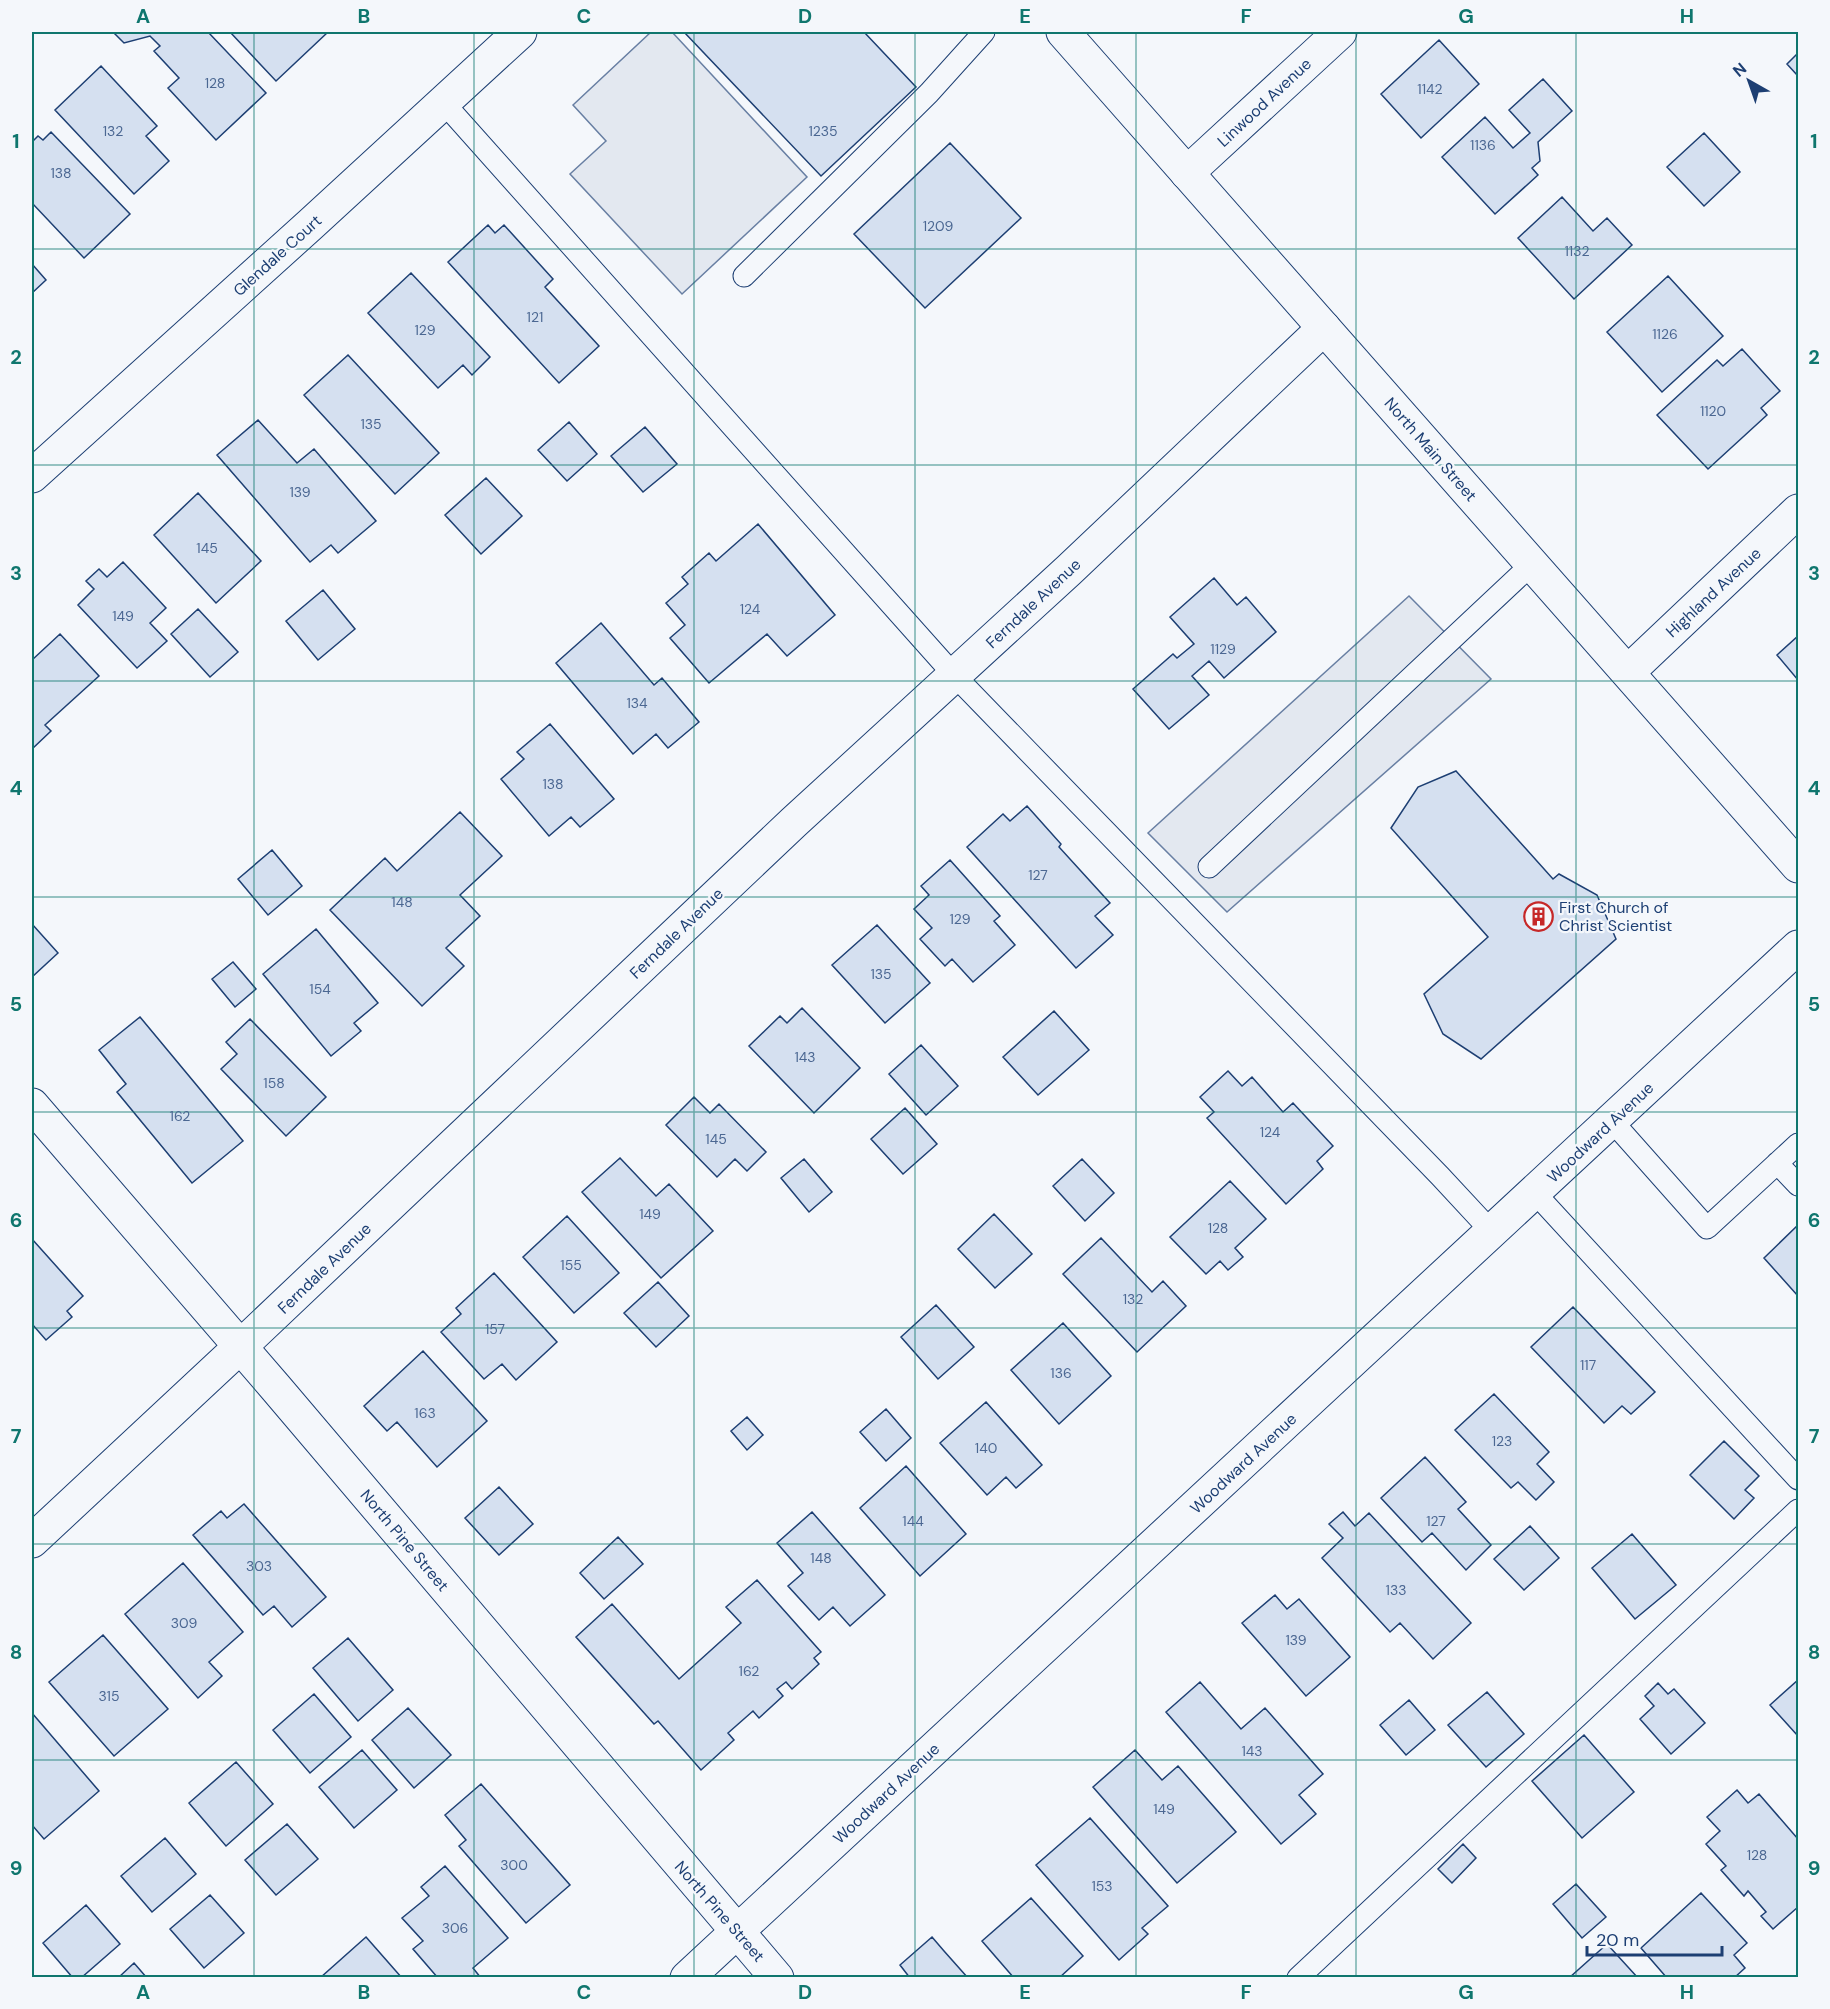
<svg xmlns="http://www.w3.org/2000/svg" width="1830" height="2009" font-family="'DM Sans',sans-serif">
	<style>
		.parking { fill: #e3e8f0; stroke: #687fa3; stroke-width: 1.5 }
		.building { fill: #d5e0f0; stroke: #1d3f73; stroke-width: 1.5 }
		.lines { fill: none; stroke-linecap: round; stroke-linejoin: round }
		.service-casing { stroke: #1d3f73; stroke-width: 23 }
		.minor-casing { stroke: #1d3f73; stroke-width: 35 }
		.primary-casing { stroke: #1d3f73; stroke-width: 35 }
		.service { stroke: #f4f7fb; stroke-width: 21 }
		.minor { stroke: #f4f7fb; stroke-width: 33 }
		.primary { stroke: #f4f7fb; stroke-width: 33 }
		.grid { fill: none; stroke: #0f766e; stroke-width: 1.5; stroke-opacity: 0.55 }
		.labels { text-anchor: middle; stroke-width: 4.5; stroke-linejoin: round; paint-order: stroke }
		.number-label { font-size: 14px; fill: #4b6792 }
		.street-label { font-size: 16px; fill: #1d3f73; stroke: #f4f7fb }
		.poi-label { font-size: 16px; fill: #1d3f73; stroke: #f4f7fb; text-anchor: start }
		.neatline { fill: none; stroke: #0f766e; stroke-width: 2 }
		.grid-label { font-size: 20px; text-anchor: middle; font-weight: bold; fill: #0f766e }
	</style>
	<rect width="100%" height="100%" fill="#f4f7fb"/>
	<!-- parking -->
	<path class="parking" d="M651,32H672L807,177L682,294L570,174L606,141L573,105Z
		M1409,596L1491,679L1227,912L1148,833Z"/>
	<!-- building -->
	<path class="building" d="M113,32H208L266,93L216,140L168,88L179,78L154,51L160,46L150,36L124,43Z
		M230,32H328L276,81Z
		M684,32H864L916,87L821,176Z
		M1439,40L1479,84L1421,138L1381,94Z
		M1798,53V76L1787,64Z
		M101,66L157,126L146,136L169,161L134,194L55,110Z
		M1543,79L1572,111L1538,142L1540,161L1532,168L1538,175L1495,214L1442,157L1485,117L1513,148L1530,133L1509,110Z
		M51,132L130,214L84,258L32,203V142L38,136L43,140Z
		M1704,133L1740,172L1704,206L1667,167Z
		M950,143L1021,218L925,308L854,234Z
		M1562,197L1593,231L1607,218L1632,245L1574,299L1518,238Z
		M488,225L495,233L504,225L553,279L545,287L599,346L559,383L448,262Z
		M32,264L46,280L32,293Z
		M411,273L490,357L472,375L463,365L438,388L368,313Z
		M1668,276L1723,336L1662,392L1607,332Z
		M1742,349L1780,391L1761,408L1767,415L1708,469L1657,415L1717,360L1723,366Z
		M348,355L439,453L395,494L304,395Z
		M258,420L297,463L314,449L376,521L338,553L331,545L310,562L217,455Z
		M569,422L597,454L567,481L538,450Z
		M645,427L677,464L643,492L611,456Z
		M486,478L522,516L481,554L445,515Z
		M198,493L261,561L216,603L154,535Z
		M758,524L835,615L787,656L767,634L709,683L670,638L685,625L666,603L688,584L682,577L709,553L716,561Z
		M123,562L166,608L150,623L167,641L137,668L78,605L94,589L86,581L99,569L107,577Z
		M1214,578L1237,605L1246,597L1276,632L1224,678L1209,661L1192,676L1209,695L1169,729L1133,689L1173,654L1177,658L1194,644L1170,617Z
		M323,590L355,629L318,660L286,621Z
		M198,609L238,652L210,677L171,634Z
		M601,623L654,685L662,678L699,722L668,748L656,734L633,754L556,663Z
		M60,634L99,676L45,725L51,731L32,749V660Z
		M1798,636V680L1777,655Z
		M550,724L614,799L580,827L571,817L549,836L501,779L524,759L517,752Z
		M1456,771L1553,879L1559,874L1597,895L1616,939L1481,1059L1443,1034L1424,994L1488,937L1391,828L1418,787Z
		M1027,806L1061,844L1059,847L1110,903L1095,916L1113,935L1076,968L967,847L1003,814L1010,821Z
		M460,812L502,856L460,895L480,916L446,948L464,966L422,1006L330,910L385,858L397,871Z
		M272,850L302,886L268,915L238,879Z
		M950,860L1000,916L994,921L1015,945L973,982L952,959L945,966L920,939L932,928L914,909L929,895L921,886Z
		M32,924L58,953L32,977Z
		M877,925L930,983L885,1023L832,965Z
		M316,929L378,1003L354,1023L361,1031L331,1056L263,974Z
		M233,962L256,989L235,1007L212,979Z
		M802,1008L860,1068L814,1113L749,1046L780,1016L787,1023Z
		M1054,1011L1089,1050L1038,1095L1003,1057Z
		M140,1017L243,1141L192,1183L117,1092L126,1084L99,1050Z
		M250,1019L326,1097L286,1136L221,1069L237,1054L226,1042Z
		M921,1045L958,1086L926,1115L889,1074Z
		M1228,1071L1242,1086L1252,1077L1283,1112L1293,1103L1333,1146L1317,1161L1323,1169L1286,1204L1207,1118L1214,1112L1200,1097Z
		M694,1097L710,1113L719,1104L766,1152L747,1171L735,1159L717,1177L666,1125Z
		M905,1108L937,1144L903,1174L871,1139Z
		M620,1158L656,1196L669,1184L713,1231L661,1278L582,1192Z
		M804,1159L832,1192L809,1212L781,1178Z
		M1082,1159L1114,1193L1085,1221L1053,1186Z
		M1230,1181L1266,1219L1235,1248L1243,1257L1228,1270L1220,1261L1206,1274L1170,1237Z
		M994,1214L1032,1254L995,1288L958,1249Z
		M567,1216L619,1273L574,1313L523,1257Z
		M1798,1225V1296L1764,1258Z
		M1101,1238L1152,1292L1163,1281L1186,1306L1137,1352L1063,1274Z
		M32,1239L83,1296L67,1311L72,1317L46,1340L32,1324Z
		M494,1273L557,1342L516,1380L502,1364L484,1379L441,1332L461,1314L456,1308Z
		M658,1282L689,1316L656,1347L624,1313Z
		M936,1305L974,1347L938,1379L901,1337Z
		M1573,1307L1655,1392L1631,1414L1622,1406L1604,1423L1531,1347Z
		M1063,1323L1111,1376L1059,1424L1011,1370Z
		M423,1351L487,1421L437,1467L397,1422L387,1431L364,1406Z
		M1494,1394L1549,1452L1537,1464L1554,1482L1536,1500L1518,1482L1511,1488L1455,1430Z
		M986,1402L1042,1465L1016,1488L1006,1477L987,1495L940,1443Z
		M886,1409L911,1438L886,1461L860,1432Z
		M747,1417L763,1435L747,1450L731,1431Z
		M1724,1441L1759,1476L1745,1490L1754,1498L1734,1519L1690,1475Z
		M1425,1457L1466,1502L1458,1509L1491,1545L1466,1570L1432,1533L1422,1542L1381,1498Z
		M906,1466L966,1534L920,1576L860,1508Z
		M499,1487L533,1524L499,1555L465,1518Z
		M244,1504L326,1597L292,1627L274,1606L263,1615L193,1535L221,1511L227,1518Z
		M812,1512L885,1595L850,1626L833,1607L819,1620L788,1586L803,1573L777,1543Z
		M1343,1512L1355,1526L1369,1513L1471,1623L1433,1659L1400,1623L1390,1632L1322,1558L1343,1538L1329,1524Z
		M1530,1526L1559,1558L1524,1590L1494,1559Z
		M1632,1534L1676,1585L1635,1619L1592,1568Z
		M618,1537L643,1564L604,1599L580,1573Z
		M183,1563L243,1632L209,1662L222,1676L198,1698L125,1614Z
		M757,1580L821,1652L814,1658L819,1664L792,1689L786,1682L777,1689L783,1696L759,1718L753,1711L728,1733L734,1740L701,1770L658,1721L654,1724L576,1637L612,1604L679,1679L741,1623L726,1607Z
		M1275,1595L1287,1609L1299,1599L1350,1657L1306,1696L1242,1623Z
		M103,1635L168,1709L114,1756L49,1682Z
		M348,1638L393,1690L358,1721L313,1668Z
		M1798,1680V1736L1770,1705Z
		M1200,1682L1241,1729L1265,1708L1323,1774L1299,1795L1316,1814L1281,1844L1166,1712Z
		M1658,1683L1668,1694L1674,1689L1705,1723L1671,1754L1640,1719L1654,1706L1645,1696Z
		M1487,1692L1524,1734L1486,1767L1448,1725Z
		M314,1694L351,1737L310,1773L273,1730Z
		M1409,1700L1435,1730L1406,1755L1380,1725Z
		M408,1708L451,1755L414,1788L372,1740Z
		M32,1713L99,1791L44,1839L32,1825Z
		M1584,1735L1634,1792L1582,1838L1532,1781Z
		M362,1750L397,1790L354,1828L319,1787Z
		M1135,1750L1162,1780L1178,1766L1236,1832L1177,1883L1093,1787Z
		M236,1762L273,1804L226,1846L189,1803Z
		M481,1784L570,1885L526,1923L459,1846L466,1840L445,1815Z
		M1737,1790L1748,1803L1759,1794L1798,1839V1907L1773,1929L1761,1916L1766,1912L1748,1891L1744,1896L1721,1870L1726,1866L1706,1844L1720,1831L1707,1817Z
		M1090,1818L1168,1906L1142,1928L1148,1934L1119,1960L1036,1865Z
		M287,1824L318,1859L276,1895L245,1860Z
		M165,1838L196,1874L152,1912L121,1876Z
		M1463,1844L1476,1858L1452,1883L1438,1869Z
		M445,1866L508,1938L473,1968L481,1978H438L413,1949L423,1941L402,1918L429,1896L421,1887Z
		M1576,1884L1606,1917L1582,1938L1553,1904Z
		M1701,1893L1747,1943L1734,1955L1745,1968L1734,1978H1667L1641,1948Z
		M210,1895L244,1933L204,1968L170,1929Z
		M1031,1898L1083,1956L1059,1978H1014L982,1941Z
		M86,1905L120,1944L81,1978H73L43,1943Z
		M366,1937L402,1978H320Z
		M932,1937L944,1951L968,1978H910L900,1965Z
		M1607,1944L1638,1978H1569Z
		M134,1963L147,1978H118Z"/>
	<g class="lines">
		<defs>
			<path id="service" d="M443,102L954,675L1440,1176L1492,1232
				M744,276L929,93L984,32
				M1209,867L1532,564
				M1612,1121L1707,1228L1798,1144
				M1777,1163L1798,1185
				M1535,1193L1798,1479
				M1298,1978L1798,1510"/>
			<path id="minor" d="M1187,173L1340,32
				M32,476L311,224L520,32
				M1628,672L1798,511
				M32,1105L276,1388L777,1978
				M32,1541L241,1346L794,822L1069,570L1324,328
				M687,1978L1798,947"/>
			<path id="primary" d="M1063,32L1798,866"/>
		</defs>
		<!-- service casing -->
		<use href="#service" class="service-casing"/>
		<!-- minor casing -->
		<use href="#minor" class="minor-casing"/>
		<!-- primary casing -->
		<use href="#primary" class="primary-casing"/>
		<!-- service -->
		<use href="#service" class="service"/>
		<!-- minor -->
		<use href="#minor" class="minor"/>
		<!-- primary -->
		<use href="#primary" class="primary"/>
	</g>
	<!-- grid -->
	<path class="grid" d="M254,32V1978M474,32V1978M694,32V1978M915,32V1978M1136,32V1978M1356,32V1978M1576,32V1978M32,249H1798M32,465H1798M32,681H1798M32,897H1798M32,1112H1798M32,1328H1798M32,1544H1798M32,1760H1798"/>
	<!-- icons -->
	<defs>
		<symbol id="building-ring" viewBox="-11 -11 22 22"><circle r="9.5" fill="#f4f7fb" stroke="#c62828" stroke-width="1.5"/><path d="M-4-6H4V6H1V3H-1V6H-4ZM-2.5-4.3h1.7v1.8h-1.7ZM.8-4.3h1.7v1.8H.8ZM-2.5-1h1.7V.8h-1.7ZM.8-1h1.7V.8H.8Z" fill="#c62828"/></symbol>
	</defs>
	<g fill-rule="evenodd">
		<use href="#building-ring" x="1522" y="900" width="33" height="33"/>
	</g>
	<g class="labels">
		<!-- number labels -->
		<g class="number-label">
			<text x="215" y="88">128</text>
			<text x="1430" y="94">1142</text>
			<text x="113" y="136">132</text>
			<text x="823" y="136">1235</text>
			<text x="1483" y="150">1136</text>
			<text x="61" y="178">138</text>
			<text x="938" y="231">1209</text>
			<text x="1577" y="256">1132</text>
			<text x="535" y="322">121</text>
			<text x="425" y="335">129</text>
			<text x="1665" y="339">1126</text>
			<text x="1713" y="416">1120</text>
			<text x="371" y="429">135</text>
			<text x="300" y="497">139</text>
			<text x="207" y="553">145</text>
			<text x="750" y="614">124</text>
			<text x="123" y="621">149</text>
			<text x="1223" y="654">1129</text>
			<text x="637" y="708">134</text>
			<text x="553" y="789">138</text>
			<text x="1038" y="880">127</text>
			<text x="402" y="907">148</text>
			<text x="960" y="924">129</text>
			<text x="881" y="979">135</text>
			<text x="320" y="994">154</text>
			<text x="805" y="1062">143</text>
			<text x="274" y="1088">158</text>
			<text x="180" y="1121">162</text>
			<text x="1270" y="1137">124</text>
			<text x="716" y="1144">145</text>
			<text x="650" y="1219">149</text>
			<text x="1218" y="1233">128</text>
			<text x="571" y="1270">155</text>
			<text x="1133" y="1304">132</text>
			<text x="495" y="1334">157</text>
			<text x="1588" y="1370">117</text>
			<text x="1061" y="1378">136</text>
			<text x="425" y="1418">163</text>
			<text x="1502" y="1446">123</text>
			<text x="986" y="1453">140</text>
			<text x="913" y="1526">144</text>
			<text x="1436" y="1526">127</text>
			<text x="821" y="1563">148</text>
			<text x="259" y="1571">303</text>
			<text x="1396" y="1595">133</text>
			<text x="184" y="1628">309</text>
			<text x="1296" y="1645">139</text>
			<text x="749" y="1676">162</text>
			<text x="109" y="1701">315</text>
			<text x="1252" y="1756">143</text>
			<text x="1164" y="1814">149</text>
			<text x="1757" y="1860">128</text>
			<text x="514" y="1870">300</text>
			<text x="1102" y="1891">153</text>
			<text x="455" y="1933">306</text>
		</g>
		<!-- street labels -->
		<g class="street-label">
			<text transform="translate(1264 102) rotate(-43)" y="6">Linwood Avenue</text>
			<text transform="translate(277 255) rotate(-42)" y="6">Glendale Court</text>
			<text transform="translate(1431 449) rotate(49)" y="6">North Main Street</text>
			<text transform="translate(1713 592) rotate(-43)" y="6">Highland Avenue</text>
			<text transform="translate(1033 603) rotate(-43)" y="6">Ferndale Avenue</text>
			<text transform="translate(676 933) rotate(-44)" y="6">Ferndale Avenue</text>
			<text transform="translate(1600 1132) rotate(-43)" y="6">Woodward Avenue</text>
			<text transform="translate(324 1268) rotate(-44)" y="6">Ferndale Avenue</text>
			<text transform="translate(1243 1463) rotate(-43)" y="6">Woodward Avenue</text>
			<text transform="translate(405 1540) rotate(50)" y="6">North Pine Street</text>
			<text transform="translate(886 1793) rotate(-43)" y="6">Woodward Avenue</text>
			<text transform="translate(720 1911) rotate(49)" y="6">North Pine Street</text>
		</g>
		<!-- poi labels -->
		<g class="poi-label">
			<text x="1559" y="913">First Church of<tspan x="1559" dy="18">Christ Scientist</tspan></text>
		</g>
	</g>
	<!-- border -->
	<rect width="1830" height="2009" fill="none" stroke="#f4f7fb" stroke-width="66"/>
	<!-- north arrow -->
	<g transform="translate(1749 81) rotate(320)" stroke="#f4f7fb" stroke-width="4.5" paint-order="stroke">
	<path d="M0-4.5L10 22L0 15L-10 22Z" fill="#1d3f73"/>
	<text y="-9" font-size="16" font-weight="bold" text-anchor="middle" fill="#1d3f73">N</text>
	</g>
	<!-- scale -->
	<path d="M1587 1946v9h135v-9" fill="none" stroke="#1d3f73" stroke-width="3"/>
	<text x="1596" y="1946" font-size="18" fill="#1d3f73" stroke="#f4f7fb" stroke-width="4.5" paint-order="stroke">20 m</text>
	<rect x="33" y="33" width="1764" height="1943" class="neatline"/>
	<g class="grid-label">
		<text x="143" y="23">A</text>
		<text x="364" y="23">B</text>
		<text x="584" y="23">C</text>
		<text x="805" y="23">D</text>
		<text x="1025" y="23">E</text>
		<text x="1246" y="23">F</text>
		<text x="1466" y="23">G</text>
		<text x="1687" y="23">H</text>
		<text x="16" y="148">1</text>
		<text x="1814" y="148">1</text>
		<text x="16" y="364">2</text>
		<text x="1814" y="364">2</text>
		<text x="16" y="580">3</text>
		<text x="1814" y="580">3</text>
		<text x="16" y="795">4</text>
		<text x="1814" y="795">4</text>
		<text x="16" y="1011">5</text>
		<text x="1814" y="1011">5</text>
		<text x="16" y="1227">6</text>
		<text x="1814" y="1227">6</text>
		<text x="16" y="1443">7</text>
		<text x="1814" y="1443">7</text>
		<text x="16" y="1659">8</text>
		<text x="1814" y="1659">8</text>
		<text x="16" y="1875">9</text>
		<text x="1814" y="1875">9</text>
		<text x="143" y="1999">A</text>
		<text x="364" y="1999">B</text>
		<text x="584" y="1999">C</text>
		<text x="805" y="1999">D</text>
		<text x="1025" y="1999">E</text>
		<text x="1246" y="1999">F</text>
		<text x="1466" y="1999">G</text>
		<text x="1687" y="1999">H</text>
	</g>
</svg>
